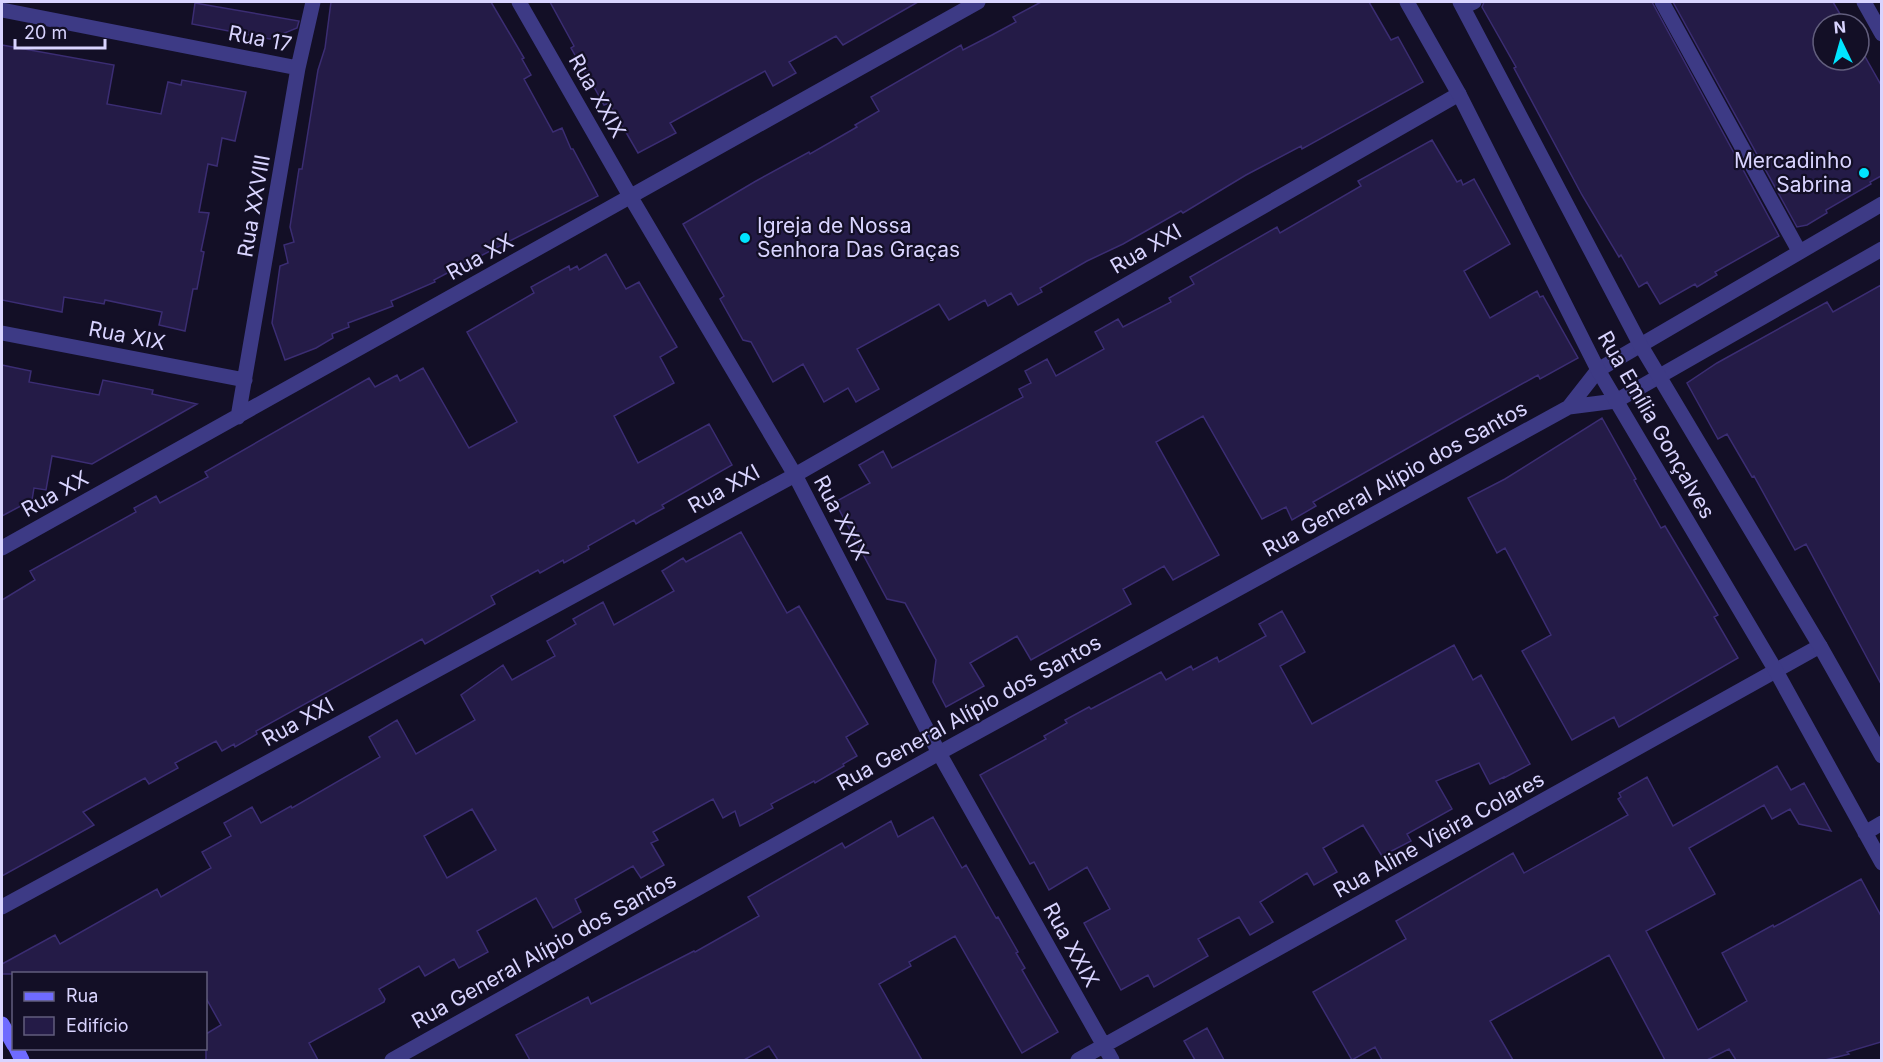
<svg xmlns="http://www.w3.org/2000/svg" width="1883" height="1062" font-family="Inter,sans-serif">
	<style>
		.building { fill: #241b47; stroke: #3b2d73; stroke-width: 1.5; fill-rule: evenodd }
		.lines { fill: none; stroke-linecap: round; stroke-linejoin: round }
		.minor { stroke: #3d3a85; stroke-width: 15 }
		.tertiary { stroke: #3d3a85; stroke-width: 15 }
		.secondary { stroke: #6f6bff; stroke-width: 15 }
		.poi-dot { fill: #00e5ff; stroke: #130f26; stroke-width: 2 }
		.labels { text-anchor: middle; stroke-width: 4.5; stroke-linejoin: round; paint-order: stroke }
		.street-label { font-size: 21px; fill: #d9d4ff; stroke: #130f26 }
		.poi-label { font-size: 21px; fill: #d9d4ff; stroke: #130f26; text-anchor: end }
	</style>
	<rect width="100%" height="100%" fill="#130f26"/>
	<!-- building -->
	<path class="building" d="M331,2H491L524,58L522,59L531,75L524,79L553,132L562,128L571,149H573L598,196L451,271L434,280L435,282L391,301L393,306L348,323L349,327L332,334L333,338L316,348L285,360L272,323L280,266L288,263L284,245L294,242L290,227L299,169H302L318,70L325,48Z
		M550,2H918L843,45L836,36L789,62L796,73L773,86L765,71L730,90L670,123L676,133L638,153L609,103L604,105L589,78H588L571,48L574,46Z
		M1041,2H1369L1391,40L1398,37L1423,82L1302,149L1301,146L1246,175L1183,213L1181,211L1123,244L1087,261L1040,288L1042,292L1018,305L1011,293L988,306L985,300L949,320L939,304L857,349L879,389L856,402L848,388L824,402L803,364L773,382L751,342L743,340L720,299L724,296L683,224L756,181L809,152L810,154L857,127L855,125L879,111L871,97L961,45L963,50L992,35L1016,22L1013,17Z
		M1484,2H1652L1779,236L1715,272L1717,275L1697,287L1695,284L1660,304L1647,282L1639,287L1621,255L1619,257L1582,195L1514,68L1516,67L1482,7Z
		M1673,2H1833L1846,24H1823V60H1859V46L1881,85V176L1870,182L1871,184L1826,210L1827,213L1807,225L1797,227Z
		M195,3L299,21L297,28L270,39L192,24Z
		M2,45L114,65L107,104L161,114L168,82L181,85L182,80L246,92L235,141L222,138L217,166L208,164L199,212L209,213L201,251L204,252L197,289H193L185,331L159,325L162,312L105,300L104,304L64,297L62,312L2,300Z
		M1432,140L1457,182L1461,180L1463,185L1474,179L1510,244L1464,271L1490,318L1537,291L1540,297L1543,296L1578,358L1540,379L1538,375L1459,419L1313,502L1316,506L1292,520L1286,507L1262,519L1203,416L1156,442L1219,555L1173,580L1164,566L1123,589L1131,604L1031,660L1017,636L970,663L984,686L946,707L933,682L936,660L905,603L887,599L835,502L870,483L859,465L883,451L892,468L1023,397L1019,389L1031,383L1025,371L1047,359L1056,376L1104,349L1095,332L1118,319L1123,327L1171,302L1169,298L1194,284L1190,277L1277,227L1280,233L1361,186L1358,181Z
		M606,254L626,289L639,282L677,347L660,357L674,383L614,416L638,463L709,424L732,465L662,505L664,508L649,516L636,524L634,520L588,546L589,549L564,563L563,560L540,573L538,570L491,596L495,604L425,644L422,639L256,731L257,734L235,747L234,744L222,751L216,741L175,763L178,768L149,784L145,778L83,812L94,825L2,876V600L35,580L30,571L136,512L134,508L156,496L160,503L208,477L205,472L369,378L375,387L397,375L400,381L423,368L469,448L517,422L467,332L534,293L531,287L569,266L570,270L577,266L579,270Z
		M1881,285V684L1806,544L1795,550L1754,476L1752,477L1727,434L1718,439L1687,383L1717,363L1827,302L1833,312Z
		M2,365L31,371L29,382L99,395L103,380L153,390L152,394L197,404L92,464L52,456L46,490L34,488L32,500L2,516Z
		M1602,418L1636,479L1634,480L1661,528L1665,526L1718,615L1714,617L1738,658L1619,727L1614,717L1572,740L1522,651L1551,635L1505,548L1497,553L1468,498L1505,479Z
		M741,532L787,613L799,606L868,724L846,737L857,756L843,764L844,766L815,783L814,781L771,804L773,808L740,826L735,811L723,818L713,799L653,832L658,840L651,843L664,865L641,878L633,866L575,899L581,912L553,928L536,898L477,931L488,952L459,968L454,959L425,976L419,966L379,989L385,999L384,1002L309,1043L318,1060H206V1034L221,1025L206,998V974H2V964L55,935L60,944L157,889L161,897L211,868L202,852L231,836L224,823L252,807L261,823L291,806L292,808L380,757L369,737L397,720L416,754L475,720L461,695L503,665L512,680L555,656L547,641L576,624L573,619L603,602L614,625L674,591L662,571L683,558L686,562ZM472,809L496,850L447,878L424,836Z
		M1282,611L1305,652L1280,666L1312,724L1454,645L1473,680L1481,675L1530,764L1504,778V777L1490,784L1479,763L1436,781L1452,809L1407,834L1411,841L1382,856L1363,825L1323,848L1337,872L1314,885L1307,873L1260,902L1273,922L1250,935L1239,917L1198,939L1208,956L1154,987L1148,975L1121,990L1084,923L1110,909L1087,867L1049,890L1034,862L1030,864L980,775L1046,739L1044,736L1067,723L1065,720L1089,707L1091,709L1161,672L1166,680L1191,666L1193,670L1217,657L1219,662L1266,636L1259,624Z
		M1777,766L1791,790L1804,783L1831,831L1799,824L1790,809L1772,819L1764,805L1689,848L1715,894L1646,931L1698,1030L1747,1001L1722,953L1773,925L1774,927L1861,879L1881,916V1042L1847,1052L1849,1054L1825,1060H1736L1729,1049L1707,1060H1665L1609,955L1490,1021L1513,1060H1382L1375,1047L1352,1060L1313,992L1406,939L1396,921L1513,853L1524,873L1628,815L1618,799L1621,797L1619,793L1647,777L1673,826Z
		M933,817L962,868L966,865L996,918L998,917L1018,952L1016,953L1025,968L1022,970L1058,1032L1022,1053L955,936L909,962L911,966L879,984L922,1060H778L769,1046L744,1060H530L516,1035L588,997L591,1004L694,951L695,952L759,916L748,897L842,843L845,848L891,821L898,837Z
		M1207,1028L1224,1060H1195L1184,1041Z"/>
	<g class="lines">
		<!-- minor -->
		<path class="minor" d="M519,2L630,196L795,475L939,753L1112,1060
			M1662,2L1799,251
			M1864,2L1882,34
			M1463,7L1474,2
			M2,10L298,68
			M2,333L245,380
			M1569,407L1598,370L1882,204
			M238,417L298,68L313,2
			M2,548L978,2
			M2,907L795,475L1459,94
			M392,1060L939,753L1569,407L1616,401L1882,249
			M1078,1060L1820,646"/>
		<!-- tertiary -->
		<path class="tertiary" d="M1407,2L1459,94L1598,370L1776,671L1882,863
			M1460,2L1641,346L1820,646L1882,756
			M1865,833L1882,823"/>
		<!-- secondary -->
		<path class="secondary" d="M2,1024L14,1045
			M16,1048L22,1060"/>
	</g>
	<!-- markers -->
	<g class="poi-dot">
		<circle cx="1864" cy="173" r="6"/>
		<circle cx="745" cy="238" r="6"/>
	</g>
	<g class="labels">
		<!-- street labels -->
		<g class="street-label">
			<text transform="translate(260 39) rotate(11)" y="7">Rua 17</text>
			<text transform="translate(597 96) rotate(60)" y="7">Rua XXIX</text>
			<text transform="translate(254 206) rotate(-80)" y="7">Rua XXVIII</text>
			<text transform="translate(1146 249) rotate(-30)" y="7">Rua XXI</text>
			<text transform="translate(480 257) rotate(-29)" y="7">Rua XX</text>
			<text transform="translate(127 336) rotate(11)" y="7">Rua XIX</text>
			<text transform="translate(1656 425) rotate(60)" y="7">Rua Emília Gonçalves</text>
			<text transform="translate(1395 479) rotate(-29)" y="7">Rua General Alípio dos Santos</text>
			<text transform="translate(724 489) rotate(-29)" y="7">Rua XXI</text>
			<text transform="translate(55 494) rotate(-29)" y="7">Rua XX</text>
			<text transform="translate(841 518) rotate(62)" y="7">Rua XXIX</text>
			<text transform="translate(969 713) rotate(-29)" y="7">Rua General Alípio dos Santos</text>
			<text transform="translate(298 722) rotate(-29)" y="7">Rua XXI</text>
			<text transform="translate(1439 835) rotate(-29)" y="7">Rua Aline Vieira Colares</text>
			<text transform="translate(1071 945) rotate(61)" y="7">Rua XXIX</text>
			<text transform="translate(544 951) rotate(-29)" y="7">Rua General Alípio dos Santos</text>
		</g>
		<!-- poi labels -->
		<g class="poi-label">
			<text x="1852" y="168">Mercadinho<tspan x="1852" dy="24">Sabrina</tspan></text>
			<text x="757" y="233" text-anchor="start">Igreja de Nossa<tspan x="757" dy="24">Senhora Das Graças</tspan></text>
		</g>
	</g>
	<!-- border -->
	<rect width="1883" height="1062" fill="none" stroke="#d9d4ff" stroke-width="6"/>
	<!-- legend -->
	<rect x="12" y="972" width="195" height="78" fill="#130f26" stroke="#625e7d" stroke-width="1.5"/>
	<rect x="24" y="992" width="30" height="9" fill="#6f6bff" stroke="#625e7d" stroke-width="1.5"/>
	<text x="66" y="1002" font-size="18" fill="#d9d4ff">Rua</text>
	<rect x="24" y="1017" width="30" height="18" fill="#241b47" stroke="#625e7d" stroke-width="1.5"/>
	<text x="66" y="1032" font-size="18" fill="#d9d4ff">Edifício</text>
	<!-- north arrow -->
	<g transform="translate(1841 42) rotate(355)"><circle r="28" fill="#130f26" stroke="#625e7d" stroke-width="1.5"/>
	<path d="M0-4.5L10 22L0 15L-10 22Z" fill="#00e5ff"/>
	<text y="-9" font-size="16" font-weight="bold" text-anchor="middle" fill="#d9d4ff">N</text>
	</g>
	<!-- scale -->
	<path d="M15 39v9h90v-9" fill="none" stroke="#d9d4ff" stroke-width="3"/>
	<text x="24" y="39" font-size="18" fill="#d9d4ff" stroke="#130f26" stroke-width="4.5" paint-order="stroke">20 m</text>
</svg>
